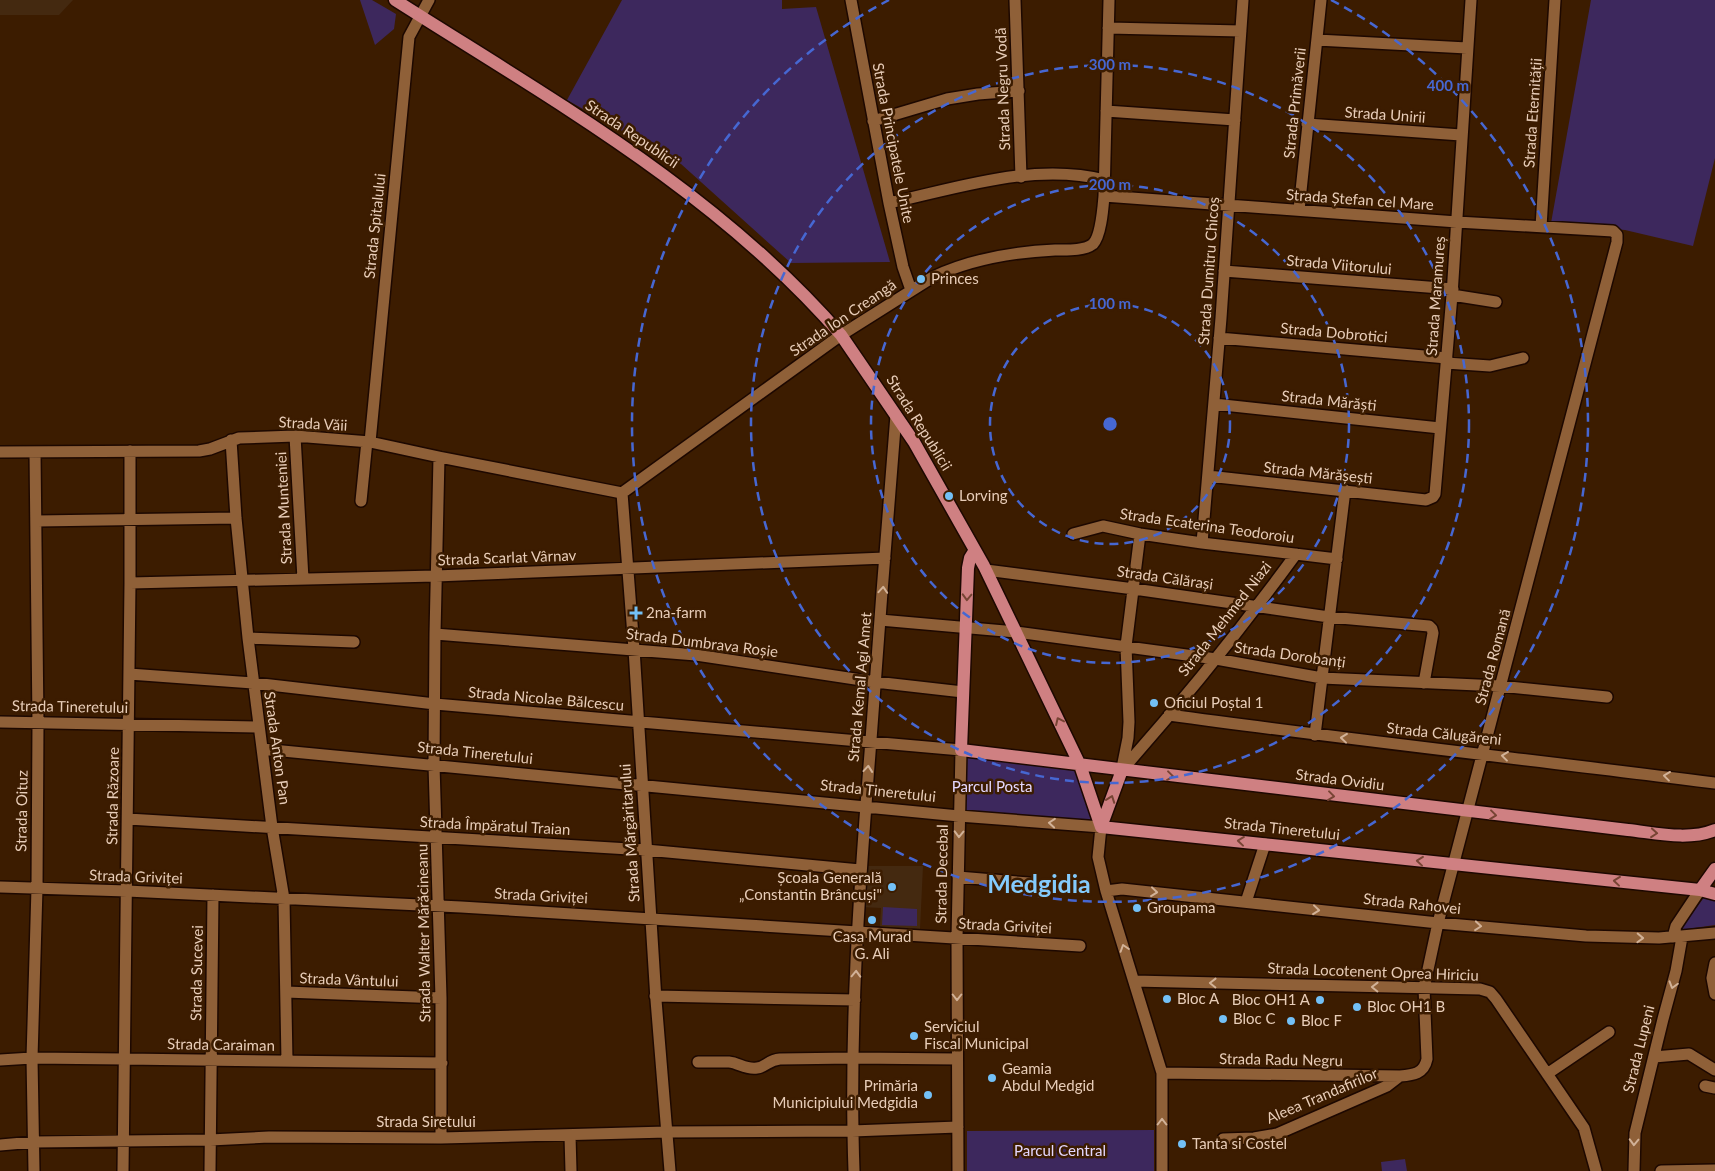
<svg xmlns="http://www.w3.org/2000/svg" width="1715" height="1171" font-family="Lato,sans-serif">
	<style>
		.built { fill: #442910 }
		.green { fill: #3d285d }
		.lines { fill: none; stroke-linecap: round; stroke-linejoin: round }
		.minor-casing { stroke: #1d0800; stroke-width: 14 }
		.major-casing { stroke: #1d0800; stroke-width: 15 }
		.minor { stroke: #8f6038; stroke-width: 11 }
		.major { stroke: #cf8082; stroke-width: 12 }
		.oneway { stroke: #d2b298 }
		.oneway2 { stroke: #774434 }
		.ring { fill: none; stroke: #4667d2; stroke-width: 2.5; stroke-dasharray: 9 6 }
		.poi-dot { fill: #73c0f6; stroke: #3c1c00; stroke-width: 2 }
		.labels { text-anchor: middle; stroke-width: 5; stroke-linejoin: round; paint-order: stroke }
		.street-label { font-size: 15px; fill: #e8cdb8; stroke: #3c1c00 }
		.poi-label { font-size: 15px; fill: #e8cdb8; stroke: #3c1c00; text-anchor: start }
		.park-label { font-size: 15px; fill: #e5d8ff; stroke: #3c1c00 }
		.town-label { font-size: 25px; font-weight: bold; fill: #84cbfc; stroke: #3c1c00 }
		.centre { fill: #4667d2; stroke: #3c1c00; stroke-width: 2.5 }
		.ring-label { font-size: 15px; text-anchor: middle; font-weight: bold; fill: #4667d2; stroke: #3c1c00; stroke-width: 5; stroke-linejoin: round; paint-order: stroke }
	</style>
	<rect width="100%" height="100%" fill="#3c1c00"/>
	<!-- built -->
	<path class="built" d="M0,0H73L59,15H0Z
		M864,866H923L920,929L880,927L881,908L861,907Z"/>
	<!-- green -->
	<path class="green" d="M360,0H372L396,14L394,29L375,45Z
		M622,0H782V9L816,7L890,262L791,263L681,164L567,100Z
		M1591,0H1715V158L1693,246L1625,230L1551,223Z
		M961,750L1080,765L1101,827L959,816Z
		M1705,896L1715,898V925L1687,929L1688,934L1683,929V926Z
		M883,907L917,909V926L882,925Z
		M1154,1130V1171H967V1131Z
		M1405,1159L1407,1171H1382L1381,1162Z"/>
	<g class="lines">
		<defs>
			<path id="minor" d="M851,0L889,203L903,267L911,290
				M1015,0L1021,177
				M1108,28L1241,31
				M1317,40L1467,48
				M1106,111L1235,120
				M873,121L947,99L978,94L1019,91
				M1307,124L1461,135
				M1104,196L1457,222L1613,231L1617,235V242L1438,923L1424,988L1427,1059C1424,1074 1413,1075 1400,1076L1162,1073
				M889,203C958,188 1034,162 1105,180
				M1299,210L1321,0
				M1541,227L1555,0
				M1224,271L1453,289
				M1452,295L1496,302
				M1219,338L1447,358
				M1446,363L1490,366L1523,358
				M1214,404L1440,428
				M295,436L303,579
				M231,440L236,518L248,638L272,827L284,899L287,1061
				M370,442L409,37L429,0
				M0,452L199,451L210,449L239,438L295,436L370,442L439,457L622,493
				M439,457L435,634L434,765L441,998V1138
				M1208,476L1426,500L1433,497L1435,494L1452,295L1471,0
				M622,493L841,335L933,277C971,259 1014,252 1055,250C1067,250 1084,251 1093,244C1101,236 1103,208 1104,196L1109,0
				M622,493L634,649L656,1000L670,1171
				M361,501L367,441
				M37,521L236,518
				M1073,534L1103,526L1140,534L1202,543L1337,559
				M1202,543L1221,318L1243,0
				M986,570L1134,589L1329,617L1429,626L1432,629L1433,633L1424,683
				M130,583L436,576L885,558
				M880,620L1016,632L1216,659L1322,678L1500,686L1607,697
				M435,634L696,655L875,682L963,692
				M248,638L354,642
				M129,674L253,683L435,704L961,750L957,938L958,1171
				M1169,715C1351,740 1533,760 1715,783
				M0,722L259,727
				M1315,735L1345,490
				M262,749L959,816L1101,827L1098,857L1106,891L1162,1073V1171
				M1122,768L1128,738L1129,722L1126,646L1140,534
				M1122,770C1183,701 1241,629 1296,554
				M128,819L646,850L860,870
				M958,877L1029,883
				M0,887L127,891L461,907L1080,946
				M1106,891L1122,889L1438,923L1586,936L1659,938L1715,933
				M1246,902L1265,844
				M1673,937L1676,926L1700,890
				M1715,963L1712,978L1715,994
				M1134,981L1480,989L1490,992L1496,999L1584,1128L1596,1171
				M286,992L441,998
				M655,996L855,1000
				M1654,1057L1689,1054L1715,1070
				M0,1060L32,1058L124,1059L442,1063
				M698,1062H729C739,1063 746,1070 757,1068C766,1067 768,1060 780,1059L853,1058L957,1059
				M1547,1074L1609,1032
				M1705,1086L1715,1088
				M570,1136L571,1171
				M1223,1139L1254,1138L1277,1134L1387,1086L1400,1076
				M0,1145L34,1142L210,1140L269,1137L441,1138L667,1132L852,1131L958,1127
				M34,1171L32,1058L37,888L38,723L35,452
				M123,1171L130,583V451
				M210,1171L213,895
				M854,1171C849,1032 859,892 870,753C878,640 887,528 896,415
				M1634,1171L1635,1133L1663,1019L1676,971L1682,937
				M1661,1171L1715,1170"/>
			<path id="major" d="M395,0C552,100 717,192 841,335L914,442L984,566L1080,765L1101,827
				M975,550L970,558L968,568L961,750L1628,830C1656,833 1688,841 1715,830
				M1101,827L1700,890L1715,894
				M1101,827L1122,770
				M1700,890L1715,869"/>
		</defs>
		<!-- minor casing -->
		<use href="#minor" class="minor-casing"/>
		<!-- major casing -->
		<use href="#major" class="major-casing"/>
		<!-- minor -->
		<use href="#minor" class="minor"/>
		<!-- major -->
		<use href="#major" class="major"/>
	</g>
	<!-- one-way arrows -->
	<defs><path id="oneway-chevron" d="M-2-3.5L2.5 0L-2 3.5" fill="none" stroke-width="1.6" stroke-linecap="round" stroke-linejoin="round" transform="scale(1.25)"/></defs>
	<g class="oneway">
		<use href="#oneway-chevron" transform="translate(883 590) rotate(-86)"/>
		<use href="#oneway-chevron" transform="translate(1344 738) rotate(-174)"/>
		<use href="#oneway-chevron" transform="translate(1505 756) rotate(-173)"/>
		<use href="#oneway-chevron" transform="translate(868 769) rotate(-85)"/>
		<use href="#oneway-chevron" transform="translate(1667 776) rotate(-173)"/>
		<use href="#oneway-chevron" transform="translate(1052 823) rotate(-175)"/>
		<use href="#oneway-chevron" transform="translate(959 834) rotate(91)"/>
		<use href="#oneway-chevron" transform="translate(1154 892) rotate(6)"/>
		<use href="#oneway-chevron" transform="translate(1316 910) rotate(6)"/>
		<use href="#oneway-chevron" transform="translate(1478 926) rotate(5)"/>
		<use href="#oneway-chevron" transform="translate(1640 938) rotate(2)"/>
		<use href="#oneway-chevron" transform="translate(1124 948) rotate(-108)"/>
		<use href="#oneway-chevron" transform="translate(856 974) rotate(-88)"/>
		<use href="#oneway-chevron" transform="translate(1213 983) rotate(-179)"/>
		<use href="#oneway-chevron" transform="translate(1673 985) rotate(106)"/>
		<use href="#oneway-chevron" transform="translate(1375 987) rotate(-179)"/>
		<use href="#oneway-chevron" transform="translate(957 997) rotate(90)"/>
		<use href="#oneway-chevron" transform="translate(1162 1122) rotate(-90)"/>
		<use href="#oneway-chevron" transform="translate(1634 1142) rotate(92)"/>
	</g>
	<g class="oneway2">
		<use href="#oneway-chevron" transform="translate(967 597) rotate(92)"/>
		<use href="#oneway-chevron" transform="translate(1059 721) rotate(-115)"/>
		<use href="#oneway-chevron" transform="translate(1170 776) rotate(7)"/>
		<use href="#oneway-chevron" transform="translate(1331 796) rotate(7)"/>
		<use href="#oneway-chevron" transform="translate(1111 799) rotate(-70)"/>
		<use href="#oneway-chevron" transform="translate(1493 815) rotate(7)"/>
		<use href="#oneway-chevron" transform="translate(1654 833) rotate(5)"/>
		<use href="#oneway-chevron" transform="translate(1241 841) rotate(-174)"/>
		<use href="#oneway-chevron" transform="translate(1420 861) rotate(-174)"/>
		<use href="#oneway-chevron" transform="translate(1617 881) rotate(-174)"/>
	</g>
	<!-- distance rings -->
	<g class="ring">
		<circle cx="1110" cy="424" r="120"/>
		<circle cx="1110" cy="424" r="239"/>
		<circle cx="1110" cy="424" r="359"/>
		<path d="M1331 0A478 478 0 1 1 889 0"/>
	</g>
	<!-- markers -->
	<g class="poi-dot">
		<circle cx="921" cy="279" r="5"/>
		<circle cx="949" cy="496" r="5"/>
		<path d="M633.5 605.5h5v5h5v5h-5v5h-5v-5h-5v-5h5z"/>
		<circle cx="1154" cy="703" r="5"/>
		<circle cx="892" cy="887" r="5"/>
		<circle cx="1137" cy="908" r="5"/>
		<circle cx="872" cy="920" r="5"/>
		<circle cx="1167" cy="999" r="5"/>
		<circle cx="1320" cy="1000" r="5"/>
		<circle cx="1357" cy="1007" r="5"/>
		<circle cx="1223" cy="1019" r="5"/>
		<circle cx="1291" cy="1021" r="5"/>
		<circle cx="914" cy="1036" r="5"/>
		<circle cx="992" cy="1078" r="5"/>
		<circle cx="928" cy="1095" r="5"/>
		<circle cx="1182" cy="1144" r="5"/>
	</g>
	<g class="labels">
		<!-- street labels -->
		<g class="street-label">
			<text transform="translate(1003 89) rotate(-92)" y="5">Strada Negru Vodă</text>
			<text transform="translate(1295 103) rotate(-84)" y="5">Strada Primăverii</text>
			<text transform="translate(1533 113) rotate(-86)" y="5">Strada Eternității</text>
			<text transform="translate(1385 115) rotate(4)" y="5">Strada Unirii</text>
			<text transform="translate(632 134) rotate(34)" y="5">Strada Republicii</text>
			<text transform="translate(893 143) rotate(79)" y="5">Strada Principatele Unite</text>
			<text transform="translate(1360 200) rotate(4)" y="5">Strada Ștefan cel Mare</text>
			<text transform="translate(375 226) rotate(-84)" y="5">Strada Spitalului</text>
			<text transform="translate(1339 265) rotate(5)" y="5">Strada Viitorului</text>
			<text transform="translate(1209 271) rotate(-86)" y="5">Strada Dumitru Chicoș</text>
			<text transform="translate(1436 296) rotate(-86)" y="5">Strada Maramureș</text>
			<text transform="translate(843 318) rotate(-34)" y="5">Strada Ion Creangă</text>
			<text transform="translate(1334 333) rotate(5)" y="5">Strada Dobrotici</text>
			<text transform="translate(1329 401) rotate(6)" y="5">Strada Mărăști</text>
			<text transform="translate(919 423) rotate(58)" y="5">Strada Republicii</text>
			<text transform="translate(313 424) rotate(3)" y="5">Strada Văii</text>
			<text transform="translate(1318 473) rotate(6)" y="5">Strada Mărășești</text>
			<text transform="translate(284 508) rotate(-93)" y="5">Strada Munteniei</text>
			<text transform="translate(1207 526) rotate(8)" y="5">Strada Ecaterina Teodoroiu</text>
			<text transform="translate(507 558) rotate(-2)" y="5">Strada Scarlat Vârnav</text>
			<text transform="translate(1165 578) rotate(8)" y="5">Strada Călărași</text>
			<text transform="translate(1225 619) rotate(-52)" y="5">Strada Mehmed Niazi</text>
			<text transform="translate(702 643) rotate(7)" y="5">Strada Dumbrava Roșie</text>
			<text transform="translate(1290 655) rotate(8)" y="5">Strada Dorobanți</text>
			<text transform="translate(1493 657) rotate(-75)" y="5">Strada Romană</text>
			<text transform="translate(860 687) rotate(-85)" y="5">Strada Kemal Agi Amet</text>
			<text transform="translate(546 699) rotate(5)" y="5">Strada Nicolae Bălcescu</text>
			<text transform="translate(70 707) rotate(1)" y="5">Strada Tineretului</text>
			<text transform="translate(1444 734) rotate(6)" y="5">Strada Călugăreni</text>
			<text transform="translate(277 748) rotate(82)" y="5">Strada Anton Pan</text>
			<text transform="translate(475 753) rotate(6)" y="5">Strada Tineretului</text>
			<text transform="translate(1340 780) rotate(7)" y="5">Strada Ovidiu</text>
			<text transform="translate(878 791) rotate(6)" y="5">Strada Tineretului</text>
			<text transform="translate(113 796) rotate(-89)" y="5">Strada Răzoare</text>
			<text transform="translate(22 811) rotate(-89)" y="5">Strada Oituz</text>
			<text transform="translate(495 826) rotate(3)" y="5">Strada Împăratul Traian</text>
			<text transform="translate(1282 829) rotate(6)" y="5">Strada Tineretului</text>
			<text transform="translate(630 833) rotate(-94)" y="5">Strada Mărgăritarului</text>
			<text transform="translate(942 874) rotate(-89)" y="5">Strada Decebal</text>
			<text transform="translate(136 877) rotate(2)" y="5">Strada Griviței</text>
			<text transform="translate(541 896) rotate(3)" y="5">Strada Griviței</text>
			<text transform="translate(1412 904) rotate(6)" y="5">Strada Rahovei</text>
			<text transform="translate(1005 926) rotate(3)" y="5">Strada Griviței</text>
			<text transform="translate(424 933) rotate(-91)" y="5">Strada Walter Mărăcineanu</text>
			<text transform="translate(1373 972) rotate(2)" y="5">Strada Locotenent Oprea Hiriciu</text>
			<text transform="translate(197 973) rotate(-89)" y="5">Strada Sucevei</text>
			<text transform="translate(349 980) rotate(2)" y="5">Strada Vântului</text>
			<text transform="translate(221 1045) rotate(1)" y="5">Strada Caraiman</text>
			<text transform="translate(1639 1049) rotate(-76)" y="5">Strada Lupeni</text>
			<text transform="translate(1281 1060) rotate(1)" y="5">Strada Radu Negru</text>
			<text transform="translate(1322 1096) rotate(-23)" y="5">Aleea Trandafirilor</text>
			<text x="426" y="1127">Strada Siretului</text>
		</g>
		<!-- poi labels -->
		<g class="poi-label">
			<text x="931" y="284">Princes</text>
			<text x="959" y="501">Lorving</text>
			<text x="646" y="618">2na-farm</text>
			<text x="1164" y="708">Oficiul Poștal 1</text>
			<text x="882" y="883" text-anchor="end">Școala Generală<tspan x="882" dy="17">„Constantin Brâncuși"</tspan></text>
			<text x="1147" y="913">Groupama</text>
			<text x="872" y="942" text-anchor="middle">Casa Murad<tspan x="872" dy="17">G. Ali</tspan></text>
			<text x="1177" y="1004">Bloc A</text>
			<text x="1310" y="1005" text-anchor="end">Bloc OH1 A</text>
			<text x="1367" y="1012">Bloc OH1 B</text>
			<text x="1233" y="1024">Bloc C</text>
			<text x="1301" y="1026">Bloc F</text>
			<text x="924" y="1032">Serviciul<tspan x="924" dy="17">Fiscal Municipal</tspan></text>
			<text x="1002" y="1074">Geamia<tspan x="1002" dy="17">Abdul Medgid</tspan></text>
			<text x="918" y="1091" text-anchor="end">Primăria<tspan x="918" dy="17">Municipiului Medgidia</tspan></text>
			<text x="1192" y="1149">Tanta si Costel</text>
		</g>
		<!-- park labels -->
		<g class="park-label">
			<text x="992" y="792">Parcul Posta</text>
			<text x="1060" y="1156">Parcul Central</text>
		</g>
		<!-- town labels -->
		<g class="town-label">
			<text x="1039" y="893">Medgidia</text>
		</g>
	</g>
	<circle cx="1110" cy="424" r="8" class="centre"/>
	<g class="ring-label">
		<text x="1110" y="70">300 m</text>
		<text x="1448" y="91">400 m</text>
		<text x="1110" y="190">200 m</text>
		<text x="1110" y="309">100 m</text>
	</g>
</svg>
